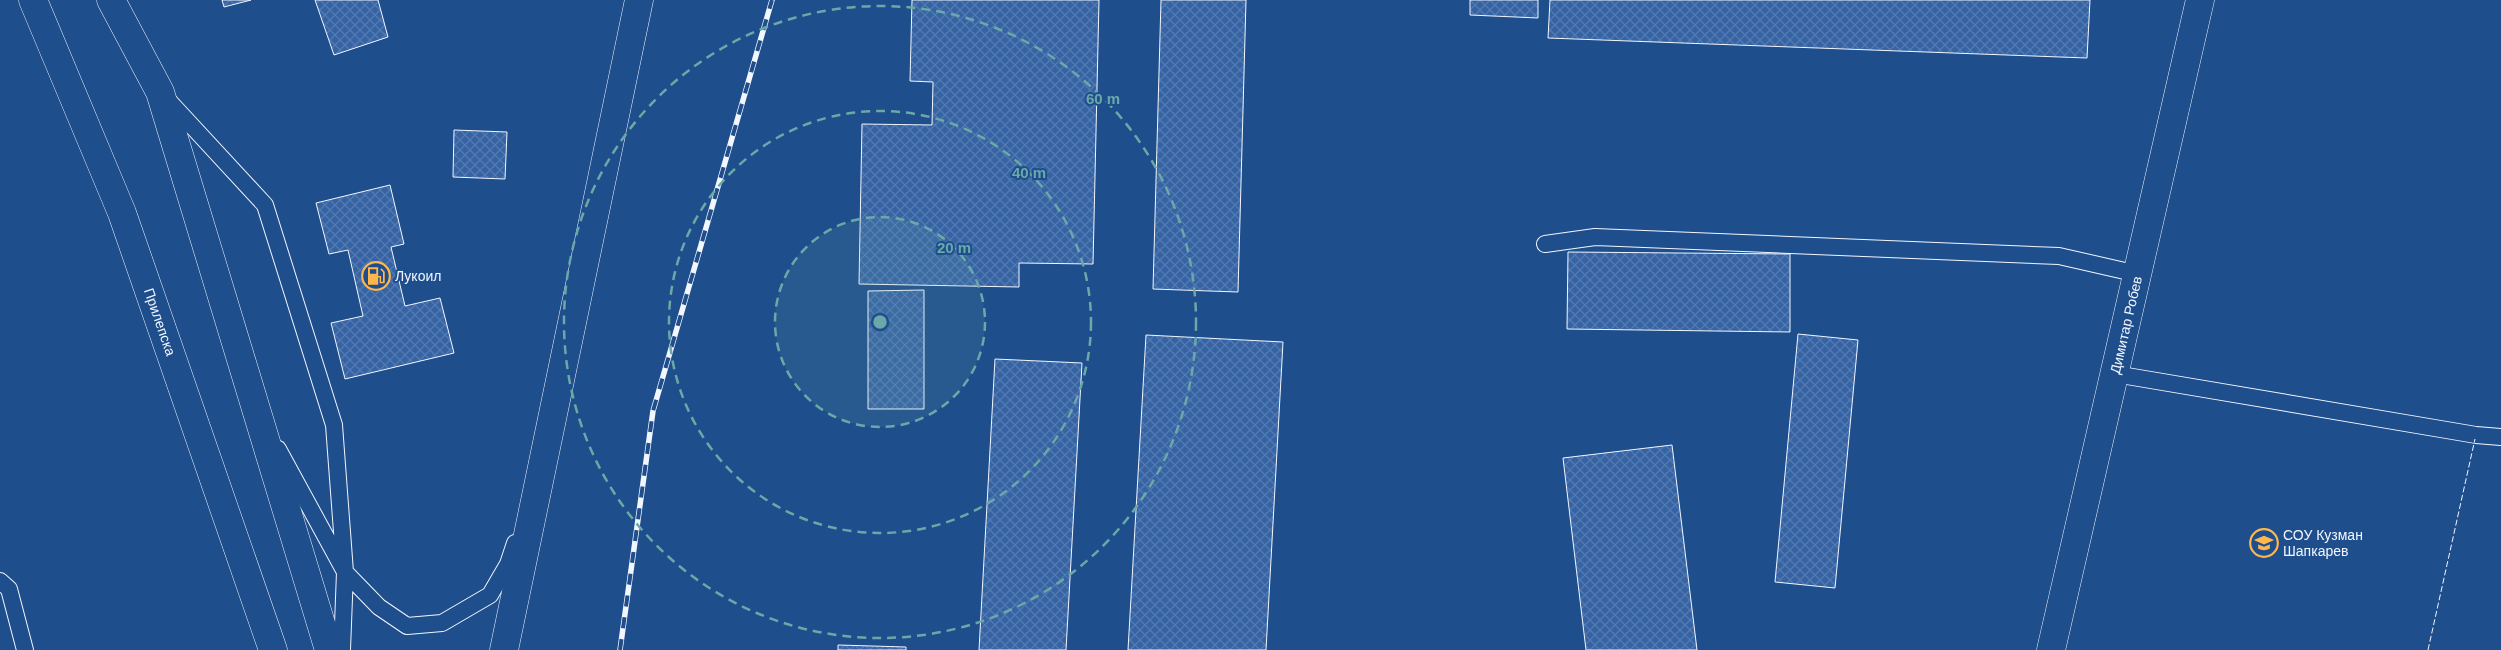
<svg xmlns="http://www.w3.org/2000/svg" width="2501" height="650" font-family="Arial,sans-serif">
	<style>
		.building { fill: url(#building-cross-hatch); stroke: #f2f6ff }
		.lines { fill: none; stroke-linecap: round; stroke-linejoin: round }
		.service-casing { stroke: #f2f6ff; stroke-width: 18 }
		.minor-casing { stroke: #f2f6ff; stroke-width: 29 }
		.tertiary-casing { stroke: #f2f6ff; stroke-width: 29 }
		.primary-casing { stroke: #f2f6ff; stroke-width: 29 }
		.service { stroke: #1f4e8c; stroke-width: 16 }
		.minor { stroke: #1f4e8c; stroke-width: 28 }
		.tertiary { stroke: #1f4e8c; stroke-width: 28 }
		.primary { stroke: #1f4e8c; stroke-width: 28 }
		.rail-casing { stroke: #f2f6ff; stroke-width: 5.5 }
		.rail { stroke: #1f4e8c; stroke-width: 4; stroke-dasharray: 11; stroke-linecap: butt }
		.fence { stroke: #f2f6ff; stroke-width: 1; stroke-dasharray: 6 2.5; stroke-linecap: butt }
		.ring { fill: none; stroke: #6aa9a8; stroke-width: 2.5; stroke-dasharray: 9 6 }
		.labels { text-anchor: middle; stroke-width: 4; stroke-linejoin: round; paint-order: stroke }
		.poi-label { font-size: 14px; fill: #f2f6ff; stroke: #1f4e8c; text-anchor: start }
		.street-label { font-size: 14px; fill: #f2f6ff; stroke: #1f4e8c }
		.centre { fill: #6aa9a8; stroke: #1f4e8c; stroke-width: 2.5 }
		.ring-label { font-size: 15px; text-anchor: middle; font-weight: bold; fill: #6aa9a8; stroke: #1f4e8c; stroke-width: 4; stroke-linejoin: round; paint-order: stroke }
	</style>
	<defs>
		<pattern id="building-cross-hatch" width="8" height="8" patternUnits="userSpaceOnUse" patternTransform="scale(1.25)"><rect width="8" height="8" fill="#3563a3"/><path d="M0 0l8 8M0 8l8-8" fill="none" stroke="#537ab1"/></pattern>
	</defs>
	<rect width="100%" height="100%" fill="#1f4e8c"/>
	<!-- building -->
	<path class="building" d="M222,0H251L224,7Z
		M315,0H378L388,37L334,55Z
		M912,0H1099L1093,264L1019,263V287L859,284L862,124L932,125L933,82L910,81Z
		M1161,0H1246L1238,292L1153,289Z
		M1470,0H1538V18L1470,15Z
		M1550,0H2090L2087,58L1548,38Z
		M454,130L507,132L505,179L453,177Z
		M390,185L404,244L391,247L405,306L440,298L454,353L345,379L331,323L363,316L348,250L329,254L316,203Z
		M1568,252L1790,254V332L1567,329Z
		M924,290V409H868V291Z
		M1798,334L1858,340L1835,588L1775,582Z
		M1146,335L1283,342L1266,650H1128Z
		M995,359L1082,363L1066,650H979Z
		M1672,445L1697,650H1586L1563,458Z
		M838,645L906,647V650H838Z"/>
	<g class="lines">
		<defs>
			<path id="service" d="M167,99L265,205L334,425L345,572L342,650
				M1545,244L1595,237L2059,256L2138,274
				M2115,374L2476,435L2501,437
				M278,449L345,572L379,607L407,626L442,623L490,595L508,564L515,543
				M0,581L9,589L25,650"/>
			<path id="minor" d="M504,650L639,0"/>
			<path id="tertiary" d="M2051,650L2200,0"/>
			<path id="primary" d="M33,0L122,213L273,650
				M111,0L160,92L329,650"/>
		</defs>
		<!-- service casing -->
		<use href="#service" class="service-casing"/>
		<!-- minor casing -->
		<use href="#minor" class="minor-casing"/>
		<!-- tertiary casing -->
		<use href="#tertiary" class="tertiary-casing"/>
		<!-- primary casing -->
		<use href="#primary" class="primary-casing"/>
		<!-- service -->
		<use href="#service" class="service"/>
		<!-- minor -->
		<use href="#minor" class="minor"/>
		<!-- tertiary -->
		<use href="#tertiary" class="tertiary"/>
		<!-- primary -->
		<use href="#primary" class="primary"/>
		<defs>
			<path id="rail" d="M620,650L653,411L772,0"/>
		</defs>
		<!-- rail casing -->
		<use href="#rail" class="rail-casing"/>
		<!-- rail -->
		<use href="#rail" class="rail"/>
		<!-- fence -->
		<path class="fence" d="M2428,650L2475,439"/>
	</g>
	<!-- distance rings -->
	<circle cx="880" cy="322" r="105" fill="#6aa9a8" fill-opacity=".12"/>
	<g class="ring">
		<circle cx="880" cy="322" r="105"/>
		<circle cx="880" cy="322" r="211"/>
		<circle cx="880" cy="322" r="316"/>
	</g>
	<!-- icons -->
	<defs>
		<symbol id="fuel-ring" viewBox="-11 -11 22 22"><circle r="9.5" fill="#1f4e8c" stroke="#ffb74d" stroke-width="1.5"/><path d="M-5.5-6h7V0h2V4h1.3V-2.5L3-4.5l.8-.8L6-3V5H2.5V1h-1V6h-7ZM-4.2-4.7v3.2H.2V-4.7Z" fill="#ffb74d"/></symbol>
		<symbol id="school-ring" viewBox="-11 -11 22 22"><circle r="9.5" fill="#1f4e8c" stroke="#ffb74d" stroke-width="1.5"/><path d="M0-5L7-2L0 1L-7-2ZM-4 1L0 2.5L4 1V4Q0 6-4 4Z" fill="#ffb74d"/></symbol>
	</defs>
	<g fill-rule="evenodd">
		<use href="#fuel-ring" x="360" y="260" width="32" height="32"/>
		<use href="#school-ring" x="2248" y="527" width="32" height="32"/>
	</g>
	<g class="labels">
		<!-- poi labels -->
		<g class="poi-label">
			<text x="395" y="281">Лукоил</text>
			<text x="2283" y="540">СОУ Кузман<tspan x="2283" dy="16">Шапкарев</tspan></text>
		</g>
		<!-- street labels -->
		<g class="street-label">
			<text transform="translate(160 322) rotate(71)" y="5">Прилепска</text>
			<text transform="translate(2126 325) rotate(-77)" y="5">Димитар Робев</text>
		</g>
	</g>
	<circle cx="880" cy="322" r="8" class="centre"/>
	<g class="ring-label">
		<text x="1103" y="104">60 m</text>
		<text x="1029" y="178">40 m</text>
		<text x="954" y="253">20 m</text>
	</g>
</svg>
